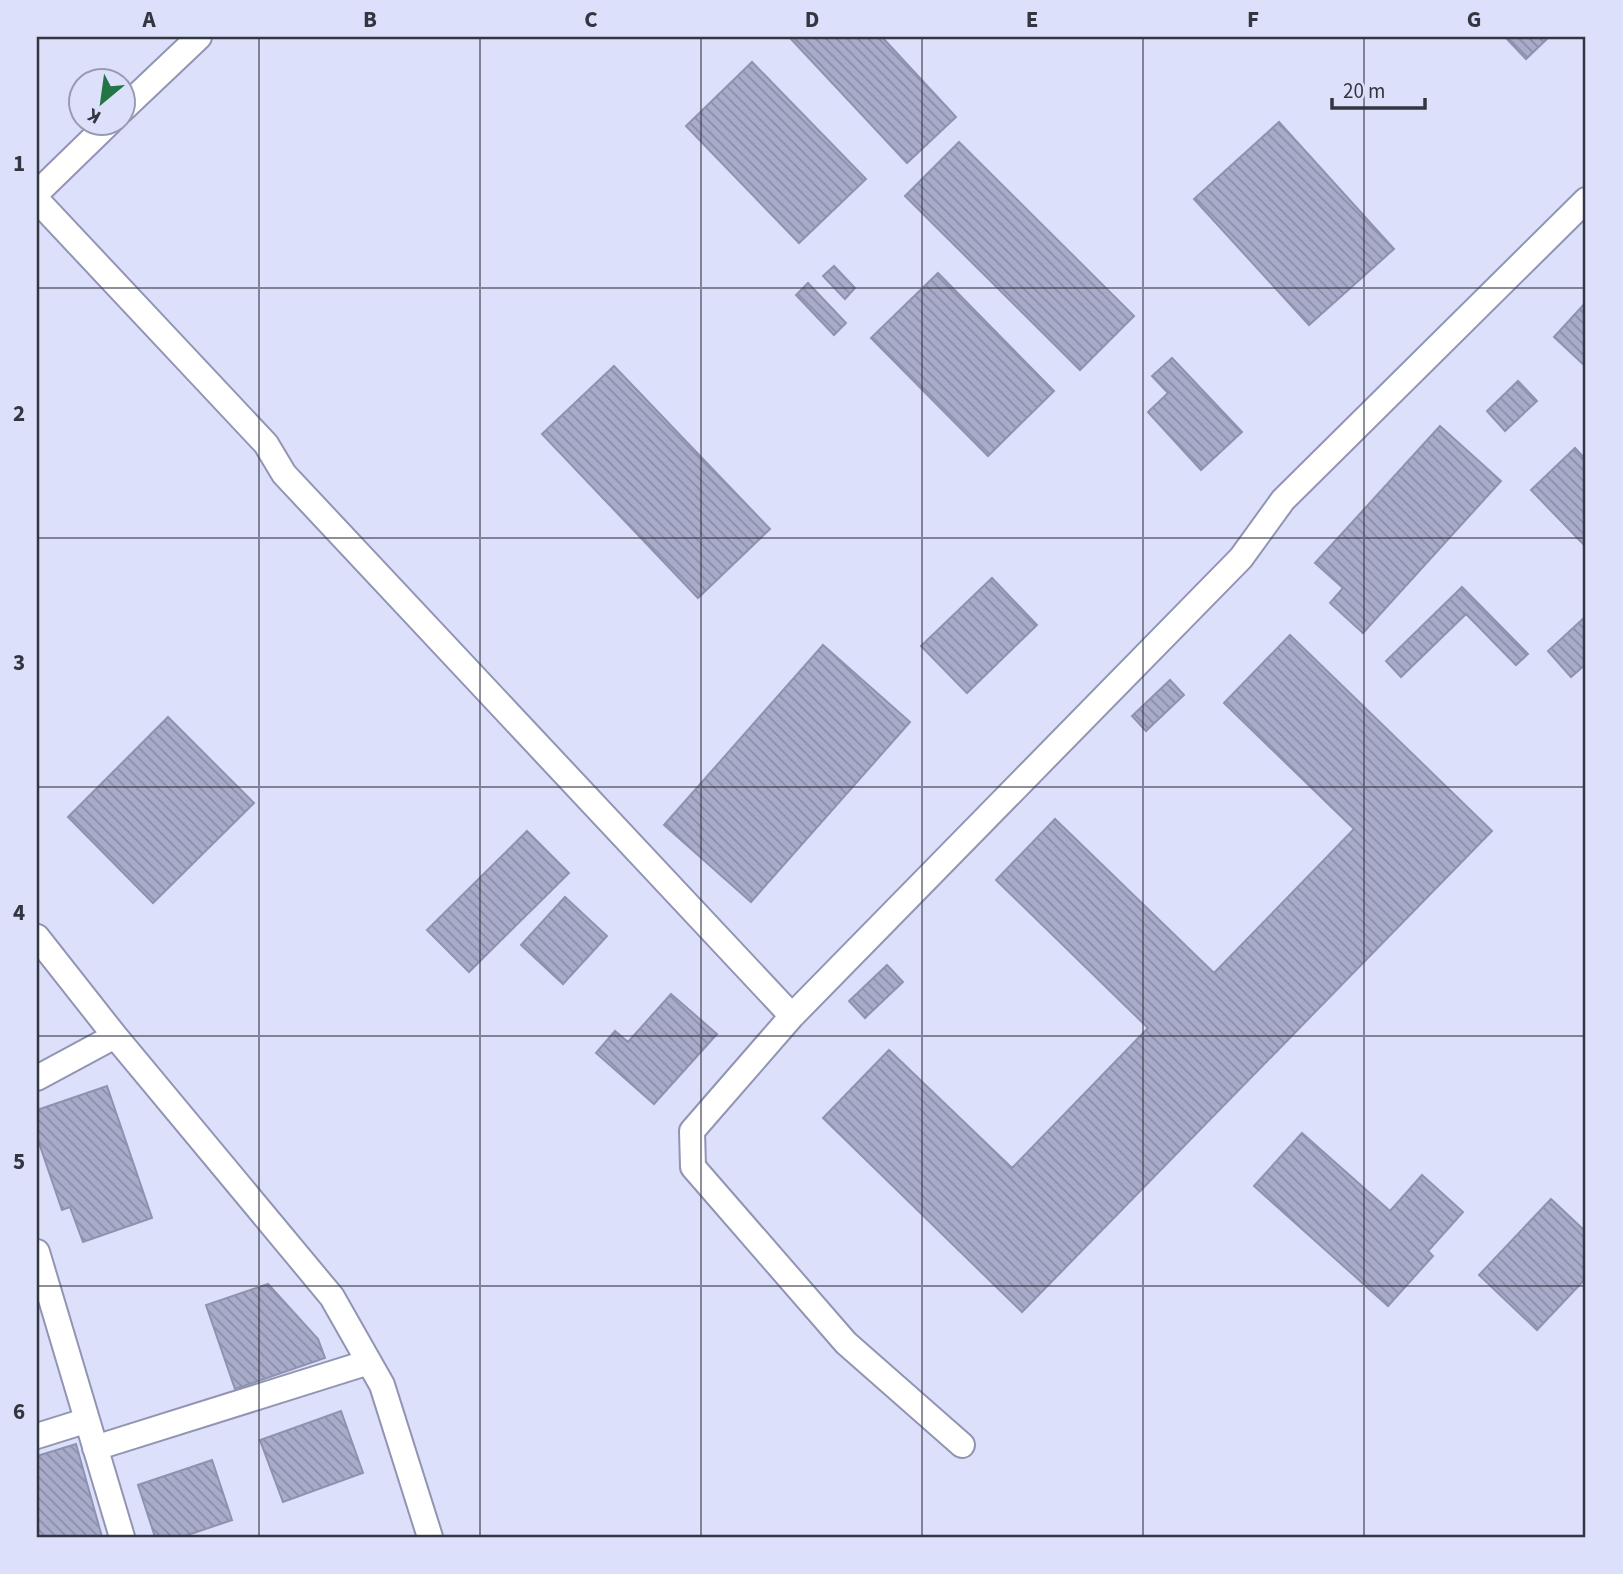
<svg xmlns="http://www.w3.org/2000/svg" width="1623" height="1574" font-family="'Source Sans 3',sans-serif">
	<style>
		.building { fill: url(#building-back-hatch); stroke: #8e92af; stroke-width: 2 }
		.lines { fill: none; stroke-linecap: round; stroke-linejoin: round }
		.street-casing { stroke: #9195b3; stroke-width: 28 }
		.street { stroke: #fff; stroke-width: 24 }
		.grid { fill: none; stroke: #333541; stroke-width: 2; stroke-opacity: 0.55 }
		.neatline { fill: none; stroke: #333541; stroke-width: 2.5 }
		.grid-label { font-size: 23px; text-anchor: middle; font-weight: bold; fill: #333541 }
	</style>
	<defs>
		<pattern id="building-back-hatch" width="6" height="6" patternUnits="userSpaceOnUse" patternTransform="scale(1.75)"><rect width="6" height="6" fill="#a8acca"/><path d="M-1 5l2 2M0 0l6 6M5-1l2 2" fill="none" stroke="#898da6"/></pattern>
	</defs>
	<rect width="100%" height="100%" fill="#dde0fa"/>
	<!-- building -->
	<path class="building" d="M793,37H882L956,117L907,163L791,39Z
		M1505,37H1549L1526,59Z
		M752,62L866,179L799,243L686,126Z
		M1279,122L1394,249L1309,325L1194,199Z
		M959,142L1134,316L1080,370L905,196Z
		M834,266L855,288L845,299L823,276Z
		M938,273L1054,391L988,456L871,338Z
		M808,283L846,323L834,335L796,295Z
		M1586,302V367L1554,337Z
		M1172,358L1242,432L1201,470L1148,412L1168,393L1152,376Z
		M614,366L770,529L698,598L542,434Z
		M1518,381L1537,401L1505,431L1487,411Z
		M1440,426L1501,481L1363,633L1330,603L1343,588L1315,563Z
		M1575,448L1586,460V547L1531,490Z
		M992,578L1037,625L967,693L921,646Z
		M1462,587L1528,654L1516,665L1466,614L1401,677L1386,661Z
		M1586,616V664L1571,677L1548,651Z
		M1290,635L1492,831L1022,1312L823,1118L889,1050L1012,1168L1148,1028L996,880L1055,819L1214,973L1354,829L1224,703Z
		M823,645L910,722L751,902L664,825Z
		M1170,680L1184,695L1146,731L1132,716Z
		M168,717L254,803L153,903L68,817Z
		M527,831L569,873L469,972L427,930Z
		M565,897L607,936L563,984L521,945Z
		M887,965L903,982L865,1018L849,1001Z
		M671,994L717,1034L654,1104L596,1053L615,1031L628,1042Z
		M107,1086L152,1218L83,1242L70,1207L62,1210L37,1137V1110Z
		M1302,1133L1390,1211L1422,1175L1463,1212L1428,1251L1433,1256L1388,1306L1254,1186Z
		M1551,1199L1586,1232V1278L1537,1330L1479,1275Z
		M268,1284L318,1339L325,1358L235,1389L206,1305Z
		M341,1411L363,1473L283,1502L260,1440Z
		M76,1444L102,1537H37V1456Z
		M212,1460L232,1520L182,1537H155L138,1485Z"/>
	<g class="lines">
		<defs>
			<path id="street" d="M122,110L199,37
				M37,193L110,122
				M37,200L266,444L284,474L792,1016
				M37,937L115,1036L332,1297L382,1385L430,1537
				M37,1078L115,1036
				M37,1252L122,1537
				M37,1436L85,1421
				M962,1445L846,1343L693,1167L692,1131L792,1016L1241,558L1283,500L1586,200
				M95,1448L369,1362"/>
		</defs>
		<!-- street casing -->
		<use href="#street" class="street-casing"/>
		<!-- street -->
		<use href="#street" class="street"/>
	</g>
	<!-- grid -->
	<path class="grid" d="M259,37V1537M480,37V1537M701,37V1537M922,37V1537M1143,37V1537M1364,37V1537M37,288H1586M37,538H1586M37,787H1586M37,1036H1586M37,1286H1586"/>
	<!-- border -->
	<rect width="1623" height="1574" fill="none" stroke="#dde0fa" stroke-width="77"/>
	<!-- north arrow -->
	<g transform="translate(102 102) rotate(209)"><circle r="33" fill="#dde0fa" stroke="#999cb0" stroke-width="2"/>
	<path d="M0-5L12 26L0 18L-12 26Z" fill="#237546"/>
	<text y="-10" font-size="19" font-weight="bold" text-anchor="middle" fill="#333541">K</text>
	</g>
	<!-- scale -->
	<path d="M1332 98v10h93v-10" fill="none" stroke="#333541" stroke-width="3.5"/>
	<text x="1343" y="98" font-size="21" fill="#333541" stroke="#dde0fa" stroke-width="5" paint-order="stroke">20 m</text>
	<rect x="38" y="38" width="1546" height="1498" class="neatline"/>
	<g class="grid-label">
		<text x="149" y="27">A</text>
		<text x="370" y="27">B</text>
		<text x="591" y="27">C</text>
		<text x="812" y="27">D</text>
		<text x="1032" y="27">E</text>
		<text x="1253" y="27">F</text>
		<text x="1474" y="27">G</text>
		<text x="19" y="171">1</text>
		<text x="19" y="421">2</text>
		<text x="19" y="670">3</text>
		<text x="19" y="920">4</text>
		<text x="19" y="1169">5</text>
		<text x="19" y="1419">6</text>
	</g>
</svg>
